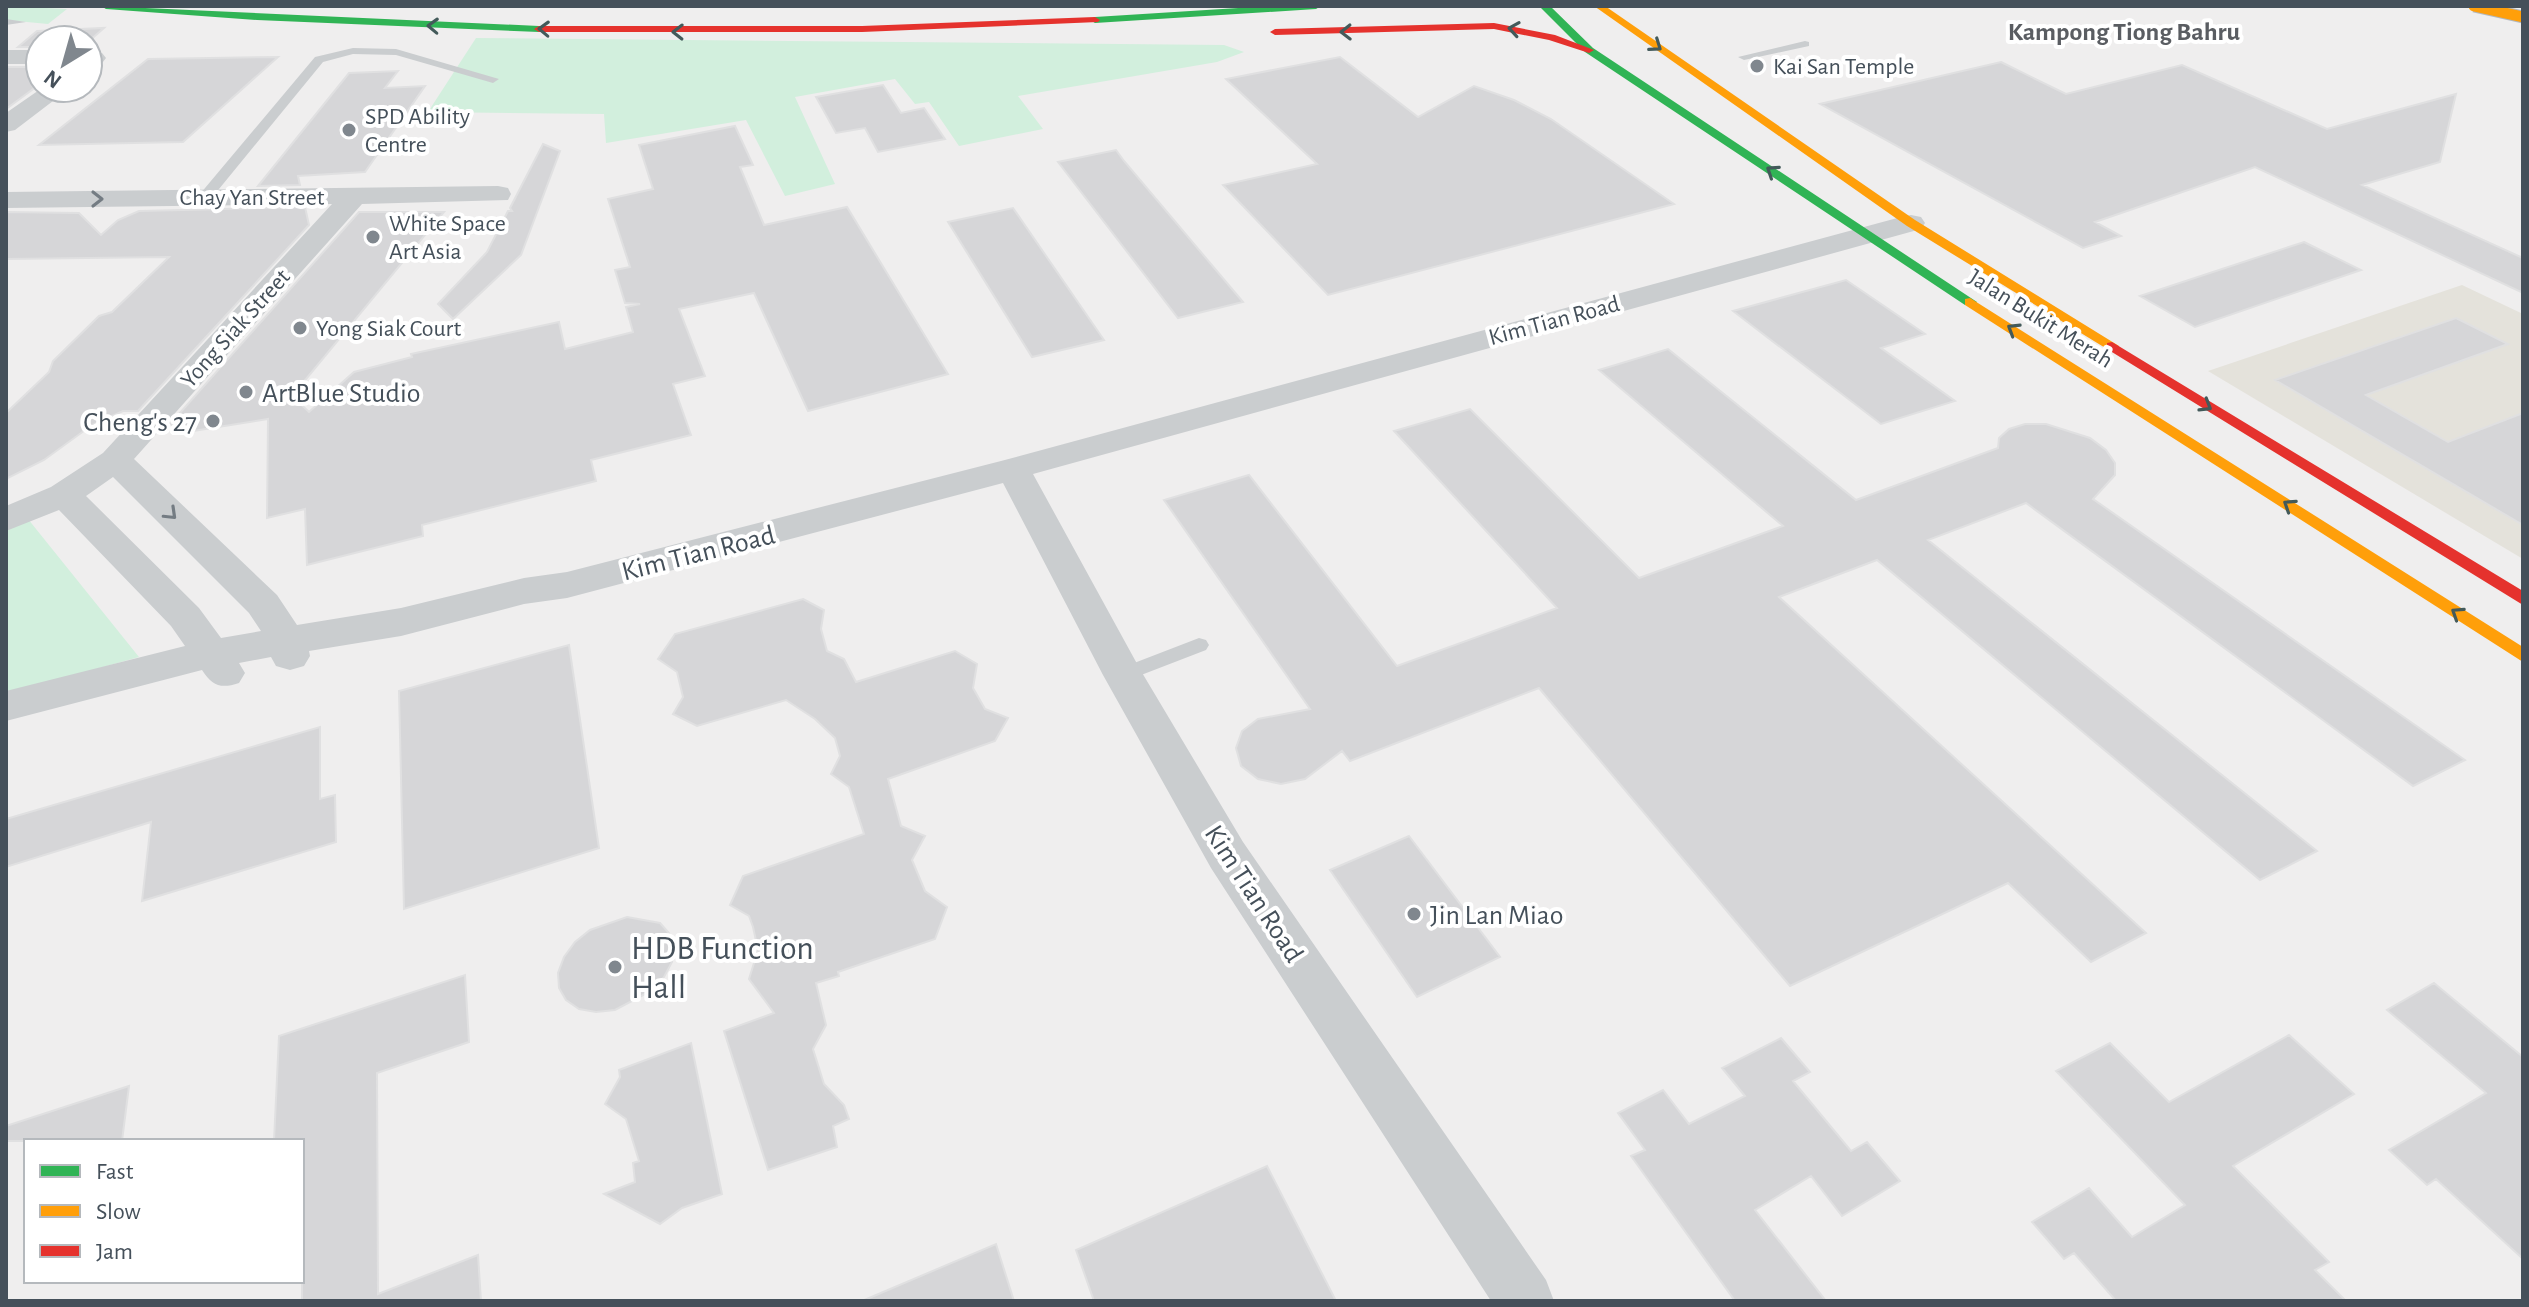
<svg xmlns="http://www.w3.org/2000/svg" width="2529" height="1307" font-family="'Alegreya Sans',sans-serif">
	<style>
		.commercial { fill: #e4e2db }
		.green { fill: #d2efdd }
		.building { fill: #d6d6d8; stroke: #e0e0e1; stroke-width: 2 }
		.lines { fill: none; stroke-linecap: round; stroke-linejoin: round }
		.lane { fill: #cacdcf; fill-rule: evenodd }
		.street { fill: #cacdcf; fill-rule: evenodd }
		.fast { fill: #30b455; fill-rule: evenodd }
		.slow { fill: #ff9f0a; fill-rule: evenodd }
		.jam { fill: #e5322d; fill-rule: evenodd }
		.slow-bridge-casing { stroke: #b3b8be; stroke-width: 13; stroke-linecap: butt }
		.slow-bridge { stroke: #ff9f0a; stroke-width: 11 }
		.oneway { stroke: #435a5a }
		.oneway2 { stroke: #747c83 }
		.poi-dot { fill: #80878e; stroke: #fff; stroke-width: 3 }
		.labels { text-anchor: middle; stroke-width: 8; stroke-linejoin: round; paint-order: stroke }
		.far-poi-label { font-size: 24px; fill: #45505a; stroke: #fff; text-anchor: start }
		.far-street-label { font-size: 24px; fill: #45505a; stroke: #fff }
		.far-neighbourhood-label { font-size: 26px; font-weight: bold; fill: #5a5d62; stroke: #fff }
		.poi-label { font-size: 28px; fill: #45505a; stroke: #fff; text-anchor: start }
		.street-label { font-size: 28px; fill: #45505a; stroke: #fff }
		.near-poi-label { font-size: 34px; fill: #45505a; stroke: #fff; text-anchor: start }
	</style>
	<rect width="100%" height="100%" fill="#efeeee"/>
	<!-- commercial -->
	<path class="commercial" d="M2462,285L2523,314V559L2208,371Z"/>
	<!-- green -->
	<path class="green" d="M6,6L67,9L48,24L6,20Z
		M476,38L1224,45L1244,52L1217,62L1018,96L1043,129L959,146L929,102L915,104L895,79L795,97L835,184L785,196L746,120L606,143L604,114L428,112Z
		M28,519L139,657L6,694V529Z"/>
	<!-- building -->
	<path class="building" d="M104,28L88,42L40,40V47H18L37,31Z
		M278,57L183,142L39,145L148,59Z
		M1340,57L1418,117L1474,86L1514,100L1551,119L1674,204L1328,295L1223,185L1317,164L1226,79Z
		M2001,62L2066,94L2182,65L2327,129L2456,94L2440,162L2362,185L2523,258V293L2255,167L2095,222L2121,236L2083,248L1820,104Z
		M6,67H40V84L6,109Z
		M398,71L385,88L425,86L365,172L298,176L300,185L258,186L349,73Z
		M883,85L901,113L924,108L945,139L878,152L865,128L836,133L816,97Z
		M735,126L753,165L740,167L764,225L847,207L948,374L808,411L754,293L679,309L705,376L673,384L691,435L591,460L596,481L422,525L423,536L307,565L305,509L267,518L268,419L187,432L175,430L170,424L359,212H444L292,396L309,412L354,372L412,357L411,354L559,322L565,349L633,332L626,307L640,304L625,303L615,270L630,267L608,199L653,189L639,145Z
		M543,144L560,151L521,255L453,319L438,304L487,252L508,211H512L510,208Z
		M1116,150L1124,161L1243,302L1178,318L1058,162Z
		M305,207L309,225L138,411H123L92,425L44,460L6,479V413L49,372L53,361L99,316L112,312L169,257L6,259V212L79,213L101,235L118,220L139,211Z
		M1013,208L1104,340L1032,357L948,222Z
		M2304,242L2361,270L2195,327L2140,296Z
		M1846,280L1925,334L1881,348L1955,401L1881,424L1733,311Z
		M2456,318L2508,344L2366,395L2448,442L2523,413V525L2275,380Z
		M1668,349L1856,500L1998,448L1999,438L2009,429L2025,424H2046L2090,438L2106,450L2115,463V475L2093,499L2465,760L2413,786L2026,503L1928,540L2317,851L2260,880L1877,560L1779,597L2146,933L2091,962L2008,883L1790,986L1539,688L1350,761L1342,751L1305,779L1281,784L1258,779L1241,766L1236,748L1242,731L1258,719L1310,709L1164,500L1249,475L1397,666L1557,608L1394,431L1470,409L1639,578L1783,526L1599,370Z
		M803,599L824,610L821,629L827,651L844,659L856,682L955,651L977,664L973,688L985,709L1008,718L995,741L888,779L901,826L925,836L912,860L925,891L947,907L935,939L838,972L839,976L816,983L826,1025L813,1049L824,1084L844,1105L849,1119L833,1126L837,1147L768,1170L724,1031L774,1013L749,979L758,950L753,927L749,916L730,905L743,876L864,834L849,787L831,774L840,756L835,738L815,719L786,700L697,726L673,714L683,697L677,672L658,659L675,634Z
		M569,645L599,848L404,909L399,691Z
		M320,727V799L335,795L336,842L142,901L151,822L6,867V819Z
		M1409,836L1500,957L1417,997L1330,870Z
		M627,917L660,923L669,933L674,946L672,962L664,977L651,991L615,1010L596,1012L579,1009L566,1000L559,988L558,973L564,957L575,942L590,930Z
		M465,975L469,1042L377,1073L378,1294L478,1255L481,1301H302V1141H274L279,1036Z
		M2434,983L2523,1057V1259L2436,1179L2427,1185L2389,1150L2486,1093L2387,1010Z
		M2289,1035L2354,1094L2233,1166L2329,1262L2315,1270L2346,1301H2116L2074,1253L2064,1259L2032,1222L2089,1188L2132,1237L2185,1205L2056,1071L2110,1043L2169,1102Z
		M1781,1038L1810,1072L1793,1081L1851,1151L1867,1142L1900,1181L1842,1216L1811,1176L1755,1210L1826,1301H1735L1631,1156L1645,1150L1618,1113L1663,1090L1689,1124L1745,1096L1722,1068Z
		M691,1043L722,1194L682,1208L660,1224L604,1194L635,1182L633,1163L639,1161L626,1119L605,1104L620,1077L619,1070Z
		M129,1086L122,1141H6V1126Z
		M1267,1166L1336,1301H1094L1076,1250Z
		M996,1244L1014,1301H862Z"/>
	<g class="lines">
		<!-- lane -->
		<path class="lane" d="M6,19L26,22L6,25Z
			M1805,41L1809,42V46L1744,60L1738,57Z
			M353,48L396,49L499,79L493,83L396,55L353,54L323,62L210,200H200V194L315,57Z
			M1199,638L1206,640L1209,645L1206,650L1123,682L1116,680L1113,675L1116,670Z"/>
		<!-- street -->
		<path class="street" d="M6,50H40V64H6Z
			M94,51L102,53L106,58L96,71L88,73V53Z
			M42,88H70L15,130L6,132V113Z
			M498,186L508,188L511,194L508,200L362,204L134,459L277,595L297,625L401,608L524,578L567,572L1001,461L1901,217L1911,215L1921,217L1925,223L1921,229L1033,474L1141,671L1243,842L1546,1280L1554,1301H1491L1211,868L1103,675L1003,483L567,598L524,604L401,636L309,651L310,656L304,666L290,670L276,666L271,657L239,663L245,673L239,683C221,689 212,686 202,670L6,721V691L185,646L171,626L59,510L6,531V506L51,487L103,453L332,204L6,208V192ZM113,477L249,613L261,631L221,638L199,608L86,496Z"/>
		<!-- fast -->
		<path class="fast" d="M101,6L539,26L544,29L539,32L257,20L106,9Z
			M1270,6H1321L1316,9L1095,23L1090,20L1095,17Z
			M1539,6H1550L1593,48L1977,302L1975,305H1965L1585,52Z"/>
		<!-- slow -->
		<path class="slow" d="M1594,6H1605L1915,220L2119,346L2117,349H2107L1907,226Z
			M1970,298L2523,647V662L1965,305V299Z"/>
		<!-- jam -->
		<path class="jam" d="M1095,17L1100,20L1098,22L862,32H539L534,29L539,26H862Z
			M1494,23L1555,35L1594,50L1589,53L1549,40L1494,29L1275,35L1270,32L1275,29Z
			M2112,342L2523,591V605L2107,349V343Z"/>
		<defs>
			<path id="slow-bridge" d="M2474,6L2523,17"/>
		</defs>
		<!-- slow-bridge casing -->
		<use href="#slow-bridge" class="slow-bridge-casing"/>
		<!-- slow-bridge -->
		<use href="#slow-bridge" class="slow-bridge"/>
	</g>
	<!-- one-way arrows -->
	<defs><path id="oneway-chevron" d="M-2-3.5L2.5 0L-2 3.5" fill="none" stroke-width="1.6" stroke-linecap="round" stroke-linejoin="round" transform="scale(2)"/></defs>
	<g class="oneway">
		<use href="#oneway-chevron" transform="translate(433 26) rotate(-178)"/>
		<use href="#oneway-chevron" transform="translate(544 29) rotate(-178)"/>
		<use href="#oneway-chevron" transform="translate(1514 29) rotate(-171)"/>
		<use href="#oneway-chevron" transform="translate(678 32) rotate(-179)"/>
		<use href="#oneway-chevron" transform="translate(1346 32) rotate(179)"/>
		<use href="#oneway-chevron" transform="translate(1656 46) rotate(35)"/>
		<use href="#oneway-chevron" transform="translate(1772 171) rotate(-146)"/>
		<use href="#oneway-chevron" transform="translate(2013 329) rotate(-148)"/>
		<use href="#oneway-chevron" transform="translate(2206 406) rotate(31)"/>
		<use href="#oneway-chevron" transform="translate(2289 505) rotate(-147)"/>
		<use href="#oneway-chevron" transform="translate(2457 613) rotate(-147)"/>
	</g>
	<g class="oneway2">
		<use href="#oneway-chevron" transform="translate(97 199)"/>
		<use href="#oneway-chevron" transform="translate(171 514) rotate(44)"/>
	</g>
	<!-- markers -->
	<g class="poi-dot">
		<circle cx="1757" cy="66" r="8"/>
		<circle cx="349" cy="130" r="8"/>
		<circle cx="373" cy="237" r="8"/>
		<circle cx="300" cy="328" r="8"/>
		<circle cx="246" cy="392" r="8"/>
		<circle cx="213" cy="421" r="8"/>
		<circle cx="1414" cy="914" r="8"/>
		<circle cx="615" cy="967" r="8"/>
	</g>
	<g class="labels">
		<!-- far-poi labels -->
		<g class="far-poi-label">
			<text x="1773" y="74">Kai San Temple</text>
			<text x="365" y="124">SPD Ability<tspan x="365" dy="28">Centre</tspan></text>
			<text x="389" y="231">White Space<tspan x="389" dy="28">Art Asia</tspan></text>
			<text x="316" y="336">Yong Siak Court</text>
		</g>
		<!-- far-street labels -->
		<g class="far-street-label">
			<text x="252" y="205">Chay Yan Street</text>
			<text transform="translate(2041 318) rotate(32)" y="8">Jalan Bukit Merah</text>
			<text transform="translate(1554 320) rotate(-15)" y="8">Kim Tian Road</text>
			<text transform="translate(235 328) rotate(-48)" y="8">Yong Siak Street</text>
		</g>
		<!-- far-neighbourhood labels -->
		<g class="far-neighbourhood-label">
			<text x="2124" y="40">Kampong Tiong Bahru</text>
		</g>
		<!-- poi labels -->
		<g class="poi-label">
			<text x="262" y="402">ArtBlue Studio</text>
			<text x="197" y="431" text-anchor="end">Cheng's 27</text>
			<text x="1430" y="924">Jin Lan Miao</text>
		</g>
		<!-- street labels -->
		<g class="street-label">
			<text transform="translate(698 552) rotate(-14)" y="10">Kim Tian Road</text>
			<text transform="translate(1255 893) rotate(57)" y="10">Kim Tian Road</text>
		</g>
		<!-- near-poi labels -->
		<g class="near-poi-label">
			<text x="631" y="959">HDB Function<tspan x="631" dy="39">Hall</tspan></text>
		</g>
	</g>
	<!-- border -->
	<rect width="2529" height="1307" fill="none" stroke="#45505a" stroke-width="16"/>
	<!-- legend -->
	<rect x="24" y="1139" width="280" height="144" fill="#ffffff" stroke="#b5b9bd" stroke-width="2"/>
	<rect x="40" y="1165" width="40" height="12" fill="#30b455" stroke="#b5b9bd" stroke-width="2"/>
	<text x="96" y="1179" font-size="24" fill="#45505a">Fast</text>
	<rect x="40" y="1205" width="40" height="12" fill="#ff9f0a" stroke="#b5b9bd" stroke-width="2"/>
	<text x="96" y="1219" font-size="24" fill="#45505a">Slow</text>
	<rect x="40" y="1245" width="40" height="12" fill="#e5322d" stroke="#b5b9bd" stroke-width="2"/>
	<text x="96" y="1259" font-size="24" fill="#45505a">Jam</text>
	<!-- north arrow -->
	<g transform="translate(64 64) rotate(217)"><circle r="38" fill="#ffffff" stroke="#b5b9bd" stroke-width="2"/>
	<path d="M0-6L14 30L0 20L-14 30Z" fill="#80878e"/>
	<text y="-12" font-size="22" font-weight="bold" text-anchor="middle" fill="#45505a">N</text>
	</g>
</svg>
